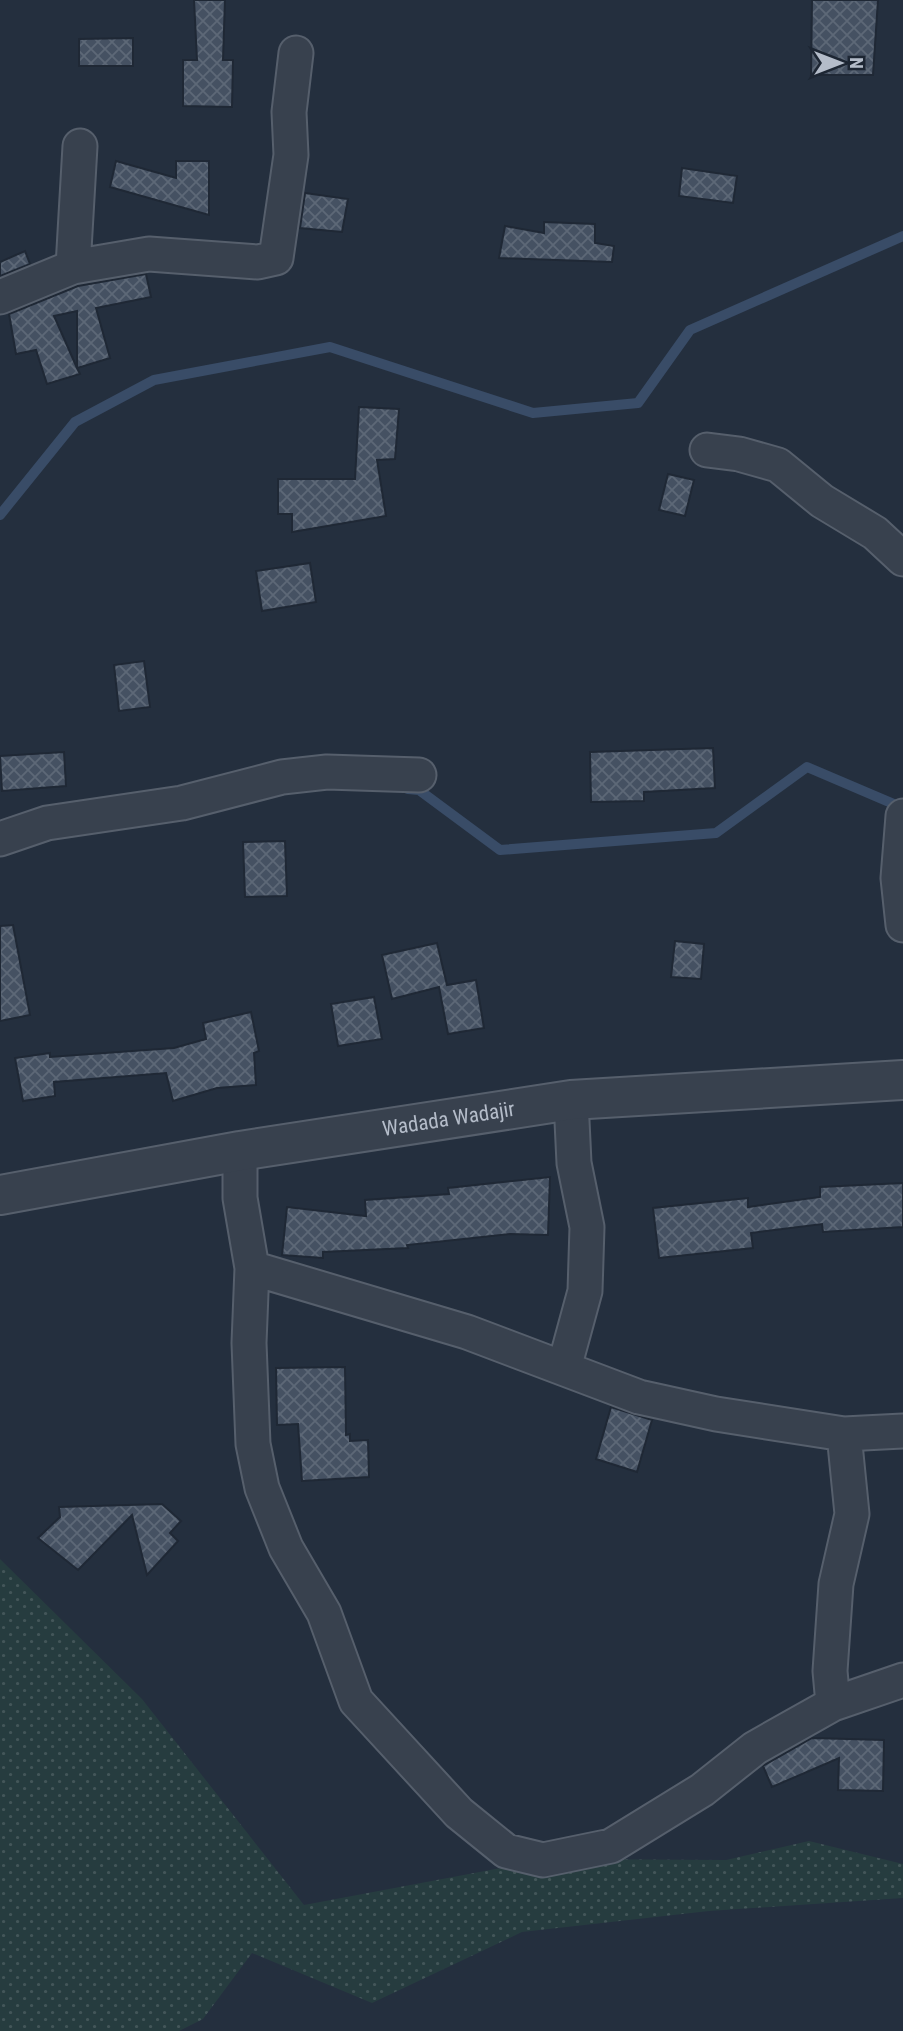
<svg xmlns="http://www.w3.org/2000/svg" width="903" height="2031" font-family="'Roboto Condensed',sans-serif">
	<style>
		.grass { fill: url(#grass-dots) }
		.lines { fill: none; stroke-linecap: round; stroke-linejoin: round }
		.stream { stroke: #394c67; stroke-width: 10 }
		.building { fill: url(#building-cross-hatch); stroke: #1f2835; stroke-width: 2; fill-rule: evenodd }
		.minor-casing { stroke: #565f6c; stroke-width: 37 }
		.tertiary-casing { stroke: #565f6c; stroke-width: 42 }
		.minor { stroke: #38414e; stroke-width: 33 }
		.tertiary { stroke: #38414e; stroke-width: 38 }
		.labels { text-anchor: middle; stroke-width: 5; stroke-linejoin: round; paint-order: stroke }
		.street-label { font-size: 21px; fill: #b4bcc9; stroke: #1d2633 }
	</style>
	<defs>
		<pattern id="grass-dots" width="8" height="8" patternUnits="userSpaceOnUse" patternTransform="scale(1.75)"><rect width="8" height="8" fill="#263c3f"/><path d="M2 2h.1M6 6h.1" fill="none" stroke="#435659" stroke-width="1.8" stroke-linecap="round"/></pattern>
		<pattern id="building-cross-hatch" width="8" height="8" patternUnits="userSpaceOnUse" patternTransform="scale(1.75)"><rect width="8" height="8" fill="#455162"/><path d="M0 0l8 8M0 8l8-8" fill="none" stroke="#5d6877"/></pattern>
	</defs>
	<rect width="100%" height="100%" fill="#242f3e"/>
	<!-- grass -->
	<path class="grass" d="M0,1559L142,1699L304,1905L548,1859L726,1860L809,1841L903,1864V1898L709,1911L522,1932L372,2003L252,1953L203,2019L179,2031H0Z"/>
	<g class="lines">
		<!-- stream -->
		<path class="stream" d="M0,515L75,422L154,380L330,347L533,413L638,403L690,330L903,236
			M408,789L419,790L500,850L716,833L807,767L903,808"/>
	</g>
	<!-- building -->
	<path class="building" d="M194,0H225L223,60H233L232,107L183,106V60H197Z
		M812,0H878L873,75H811Z
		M133,38V66H79V39Z
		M116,161L176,178V161H209V215L110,187Z
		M682,168L737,176L733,203L679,196Z
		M305,193L348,199L342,232L300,228Z
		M544,222L595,224V243L614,246L612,262L499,258L505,226L544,233Z
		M25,251L30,264L0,276V262Z
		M146,274L151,297L96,308L110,358L77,368L80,374L47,384L36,350L16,354L9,314L78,286ZM77,311V368L54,316Z
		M359,407L399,409L395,459L377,460L386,516L292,532V514H278V479H355Z
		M668,474L694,480L685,516L659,510Z
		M310,563L316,602L262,611L256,571Z
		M144,661L150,707L119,711L114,665Z
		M713,748L715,788L644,792V801L591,802L590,752Z
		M64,752L66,786L2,791L0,756Z
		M285,841L287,896L245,897L243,842Z
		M13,925L30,1015L0,1021V926Z
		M675,941L704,944L701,979L671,977Z
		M437,943L447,985L476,980L484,1028L448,1034L439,987L392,999L382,955Z
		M374,997L382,1039L338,1046L331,1004Z
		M251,1012L259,1051L254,1053L256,1085L217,1088L173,1101L166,1073L54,1082L55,1096L23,1101L15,1058L50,1053V1057L174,1048L206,1039L203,1023Z
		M550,1177L548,1235L510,1234L407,1245L408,1248L323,1252V1258L282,1255L287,1207L366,1216L365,1200L449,1194L448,1188Z
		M903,1183V1227L823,1232L822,1224L751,1233L753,1248L659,1258L653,1208L748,1198V1207L820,1197V1187Z
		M345,1367L346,1435L350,1434V1441L368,1440L369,1477L302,1481L298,1424L277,1425L276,1368Z
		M611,1407L652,1420L637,1472L596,1459Z
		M162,1504L181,1521L170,1533L178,1541L147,1575L132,1515L78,1570L38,1538L60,1517L59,1507Z
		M812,1738L884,1740L883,1791L838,1790L839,1758L772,1787L763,1766Z"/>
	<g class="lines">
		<defs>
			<path id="minor" d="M73,267L80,146
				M0,297L73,267L149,254L258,262L276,258L291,155L289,112L296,53
				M707,450L739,454L778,465L822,501L875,533L903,559
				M903,816L898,878L903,925
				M0,839L47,823L182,803L282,777L327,772L419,775
				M240,1151V1198L252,1268L249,1343L253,1444L262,1488L286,1548L324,1613L356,1701L459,1813L506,1851L543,1860L611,1846L702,1790L755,1748L833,1704L903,1680
				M252,1268L467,1332L639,1397L716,1414L844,1434L903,1431
				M564,1368L585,1291L587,1227L574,1163L571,1100
				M833,1704L830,1671L836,1584L852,1514L844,1434"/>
			<g id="tertiary">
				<path id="s1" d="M0,1195L240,1151L571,1100L903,1080"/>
			</g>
		</defs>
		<!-- minor casing -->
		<use href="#minor" class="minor-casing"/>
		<!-- tertiary casing -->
		<use href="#tertiary" class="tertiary-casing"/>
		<!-- minor -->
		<use href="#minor" class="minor"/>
		<!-- tertiary -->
		<use href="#tertiary" class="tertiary"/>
	</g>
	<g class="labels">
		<!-- street labels -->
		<g class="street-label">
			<text dy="7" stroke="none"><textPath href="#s1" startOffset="455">Wadada Wadajir</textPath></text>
		</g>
	</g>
	<!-- north arrow -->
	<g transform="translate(840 63) rotate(90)" stroke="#1d2633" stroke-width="5" paint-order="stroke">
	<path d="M0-5L12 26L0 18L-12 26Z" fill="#b4bcc9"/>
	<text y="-10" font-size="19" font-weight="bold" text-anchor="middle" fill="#b4bcc9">N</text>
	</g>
</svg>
